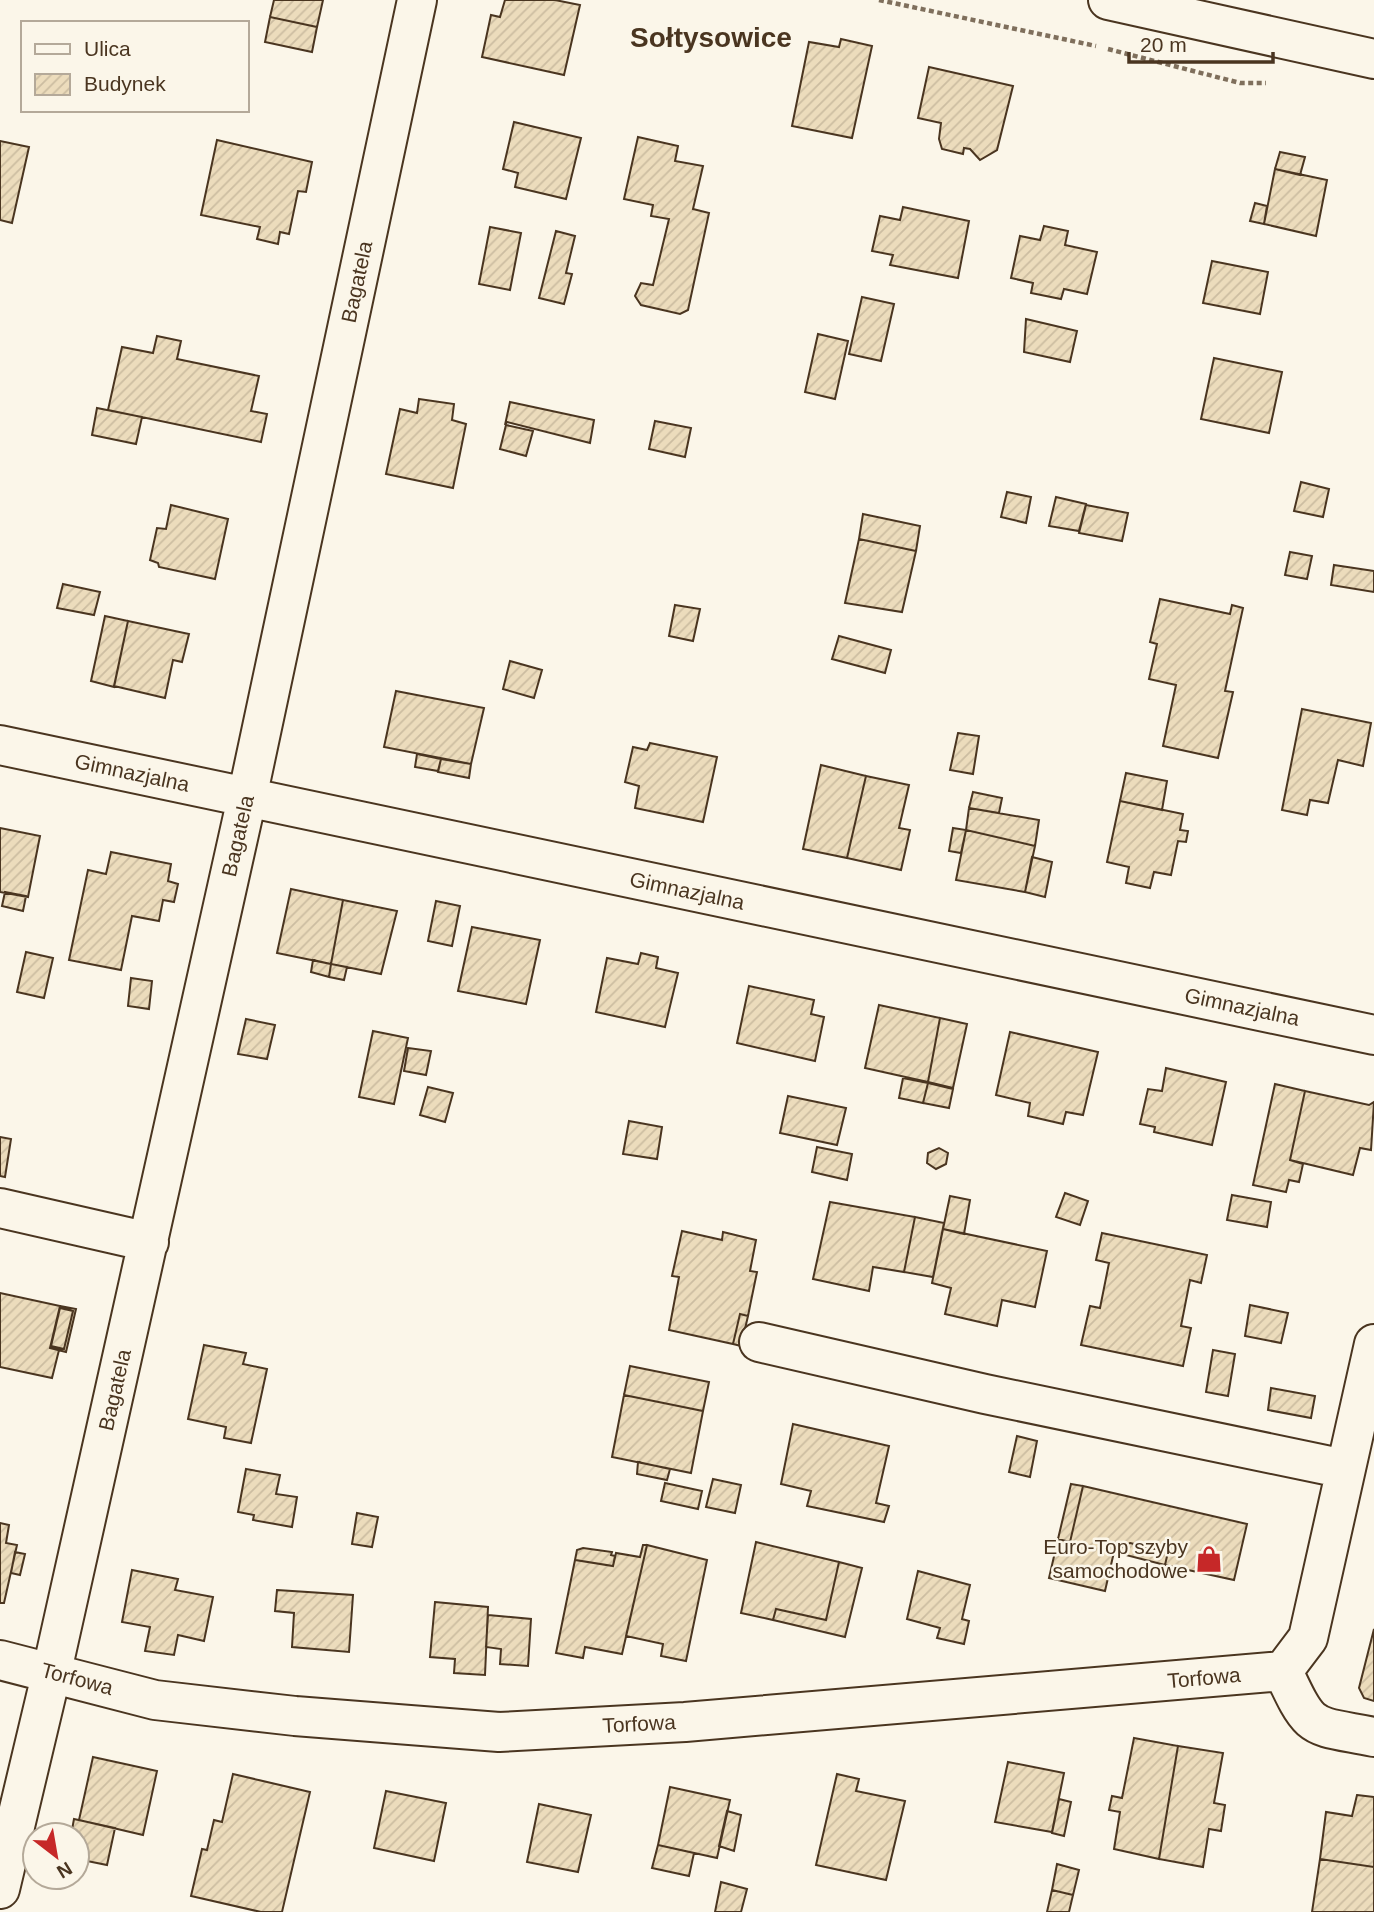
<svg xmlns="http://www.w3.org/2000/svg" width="1374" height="1912" font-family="Arial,sans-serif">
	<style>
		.building { fill: url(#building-hatch); stroke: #4a3520; stroke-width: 2 }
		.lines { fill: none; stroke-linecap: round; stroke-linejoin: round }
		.minor-casing { stroke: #4a3520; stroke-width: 42 }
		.path { stroke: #7f6f5c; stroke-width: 4.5; stroke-dasharray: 5 3.5; stroke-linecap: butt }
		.minor { stroke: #fbf6e9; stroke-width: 38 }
		.labels { text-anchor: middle; stroke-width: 5; stroke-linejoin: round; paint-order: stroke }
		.street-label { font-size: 21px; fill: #4a3520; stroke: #fbf6e9 }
		.poi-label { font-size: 21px; fill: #4a3520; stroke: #fbf6e9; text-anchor: end }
		.district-label { font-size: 28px; font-weight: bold; fill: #4a3520; stroke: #fbf6e9 }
	</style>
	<defs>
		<pattern id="building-hatch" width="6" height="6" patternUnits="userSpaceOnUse" patternTransform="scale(1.75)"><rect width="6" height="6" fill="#ecdcbc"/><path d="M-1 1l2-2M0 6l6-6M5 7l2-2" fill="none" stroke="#ccbda1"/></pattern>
	</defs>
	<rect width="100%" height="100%" fill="#fbf6e9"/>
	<!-- building -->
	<path class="building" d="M274,0H323L317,27L270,17Z
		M505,0H555L580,5L564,75L482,57L491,15L500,17Z
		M270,17L317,27L312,52L265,42Z
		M841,39L872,46L852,138L792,126L809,42L839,47Z
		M929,67L1013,86L997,150L980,160L970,149L964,148L963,154L942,149L939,139L941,123L918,118Z
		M514,122L581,138L566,199L515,187L518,173L503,169Z
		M638,137L678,146L675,161L703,166L693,209L709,213L688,310L680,314L641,305L635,296L641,283L653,285L669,219L651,216L653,205L624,199Z
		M217,140L312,162L306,192L298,191L289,234L280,232L278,244L257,239L260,227L201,215Z
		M0,141L29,147L12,223L0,220Z
		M1280,152L1305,157L1300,175L1275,169Z
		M1275,169L1327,180L1316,236L1264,224Z
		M1255,203L1267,206L1264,224L1250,221Z
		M903,207L969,221L958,278L890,265L893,255L872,251L880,216L900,220Z
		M1044,226L1068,231L1065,245L1097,252L1087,294L1064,289L1061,299L1031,293L1033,283L1011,278L1020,236L1040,240Z
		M490,227L521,233L510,290L479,284Z
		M556,231L575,236L566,273L572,274L564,304L539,298Z
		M1212,261L1268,272L1260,314L1203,303Z
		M862,297L894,304L881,361L849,354Z
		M1026,319L1077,331L1070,362L1024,352Z
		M818,334L848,341L835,399L805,392Z
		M157,336L181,341L177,359L259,376L251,411L267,414L261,442L108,410L122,347L153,353Z
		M1214,358L1282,372L1269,433L1201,419Z
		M419,399L454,404L452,420L466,424L453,488L386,474L400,409L417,413Z
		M510,402L594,420L590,443L507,422L505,425Z
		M97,408L142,417L136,444L92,435Z
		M655,421L691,428L685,457L649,449Z
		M506,425L533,431L526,456L500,449Z
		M1301,482L1329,489L1323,517L1294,511Z
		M1007,492L1031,497L1026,523L1001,517Z
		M1056,497L1086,504L1079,531L1049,526Z
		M171,505L228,519L215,579L159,567L158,563L150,560L157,528L166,529Z
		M1086,505L1128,513L1122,541L1079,533Z
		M863,514L920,526L916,551L859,539Z
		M859,539L916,551L902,612L845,603Z
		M1290,552L1312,556L1307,579L1285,575Z
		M1334,565L1374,571V592L1331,585Z
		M63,584L100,592L94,615L57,608Z
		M1160,599L1230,614L1232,605L1243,608L1225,691L1233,692L1218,758L1163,746L1176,685L1149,679L1157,644L1150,642Z
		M675,605L700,609L693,641L669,636Z
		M105,616L128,621L114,687L91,681Z
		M128,621L189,634L182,662L173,660L165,698L114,686Z
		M839,636L891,650L885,673L832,659Z
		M510,661L542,670L534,698L503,689Z
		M396,691L484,708L471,764L384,747Z
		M1302,709L1371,723L1363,766L1338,760L1328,803L1310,800L1307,815L1282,810Z
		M958,733L979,736L973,774L950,770Z
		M650,743L717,757L703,822L635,808L639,786L625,782L633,747L647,750Z
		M417,754L441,759L438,771L415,767Z
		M441,759L471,764L469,778L438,772Z
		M821,765L866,776L847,858L803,849Z
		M1126,773L1167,781L1162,810L1120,801Z
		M866,776L909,785L899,828L910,830L901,870L847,858Z
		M973,792L1002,798L999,813L969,808Z
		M1120,801L1183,814L1180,830L1188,831L1186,842L1178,841L1171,875L1154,872L1150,888L1126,883L1129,867L1107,862Z
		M969,808L1039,820L1035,846L966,830Z
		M0,828L40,836L28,897L0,892Z
		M953,828L966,830L961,853L949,851Z
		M966,830L1035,846L1025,892L956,880Z
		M111,852L171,864L168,881L178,884L174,902L163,900L159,921L132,916L121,970L69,960L88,870L106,874Z
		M1032,857L1052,862L1045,897L1025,892Z
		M291,889L343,900L331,964L277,953Z
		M5,892L26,896L23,911L2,906Z
		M343,900L397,911L381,974L331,964Z
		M436,901L460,906L452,946L428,941Z
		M472,927L540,940L526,1004L458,991Z
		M26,952L53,958L44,998L17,992Z
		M641,953L658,957L656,968L678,973L665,1027L596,1012L607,958L638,964Z
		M313,960L331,964L329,977L311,972Z
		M331,964L347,967L344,980L329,977Z
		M131,978L152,981L149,1009L128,1006Z
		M749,986L814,1000L811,1014L824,1017L815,1061L737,1043Z
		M879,1005L940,1018L928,1082L865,1068Z
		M940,1018L967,1024L953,1088L928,1082Z
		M246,1019L275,1025L267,1059L238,1054Z
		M373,1031L408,1038L394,1104L359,1097Z
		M1010,1032L1098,1052L1083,1115L1066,1112L1063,1124L1028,1116L1030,1103L996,1095Z
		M408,1048L431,1051L426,1075L404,1071Z
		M1166,1068L1226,1082L1212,1145L1154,1132L1155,1127L1140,1124L1148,1089L1162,1091Z
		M903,1078L928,1083L923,1103L899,1098Z
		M928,1083L953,1089L949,1108L923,1103Z
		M1275,1084L1305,1091L1290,1160L1303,1164L1299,1182L1289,1180L1286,1192L1253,1185Z
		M428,1087L453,1093L445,1122L420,1115Z
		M1305,1091L1369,1105L1374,1102L1371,1150L1360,1148L1353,1175L1290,1160Z
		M788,1096L846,1108L837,1145L780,1133Z
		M629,1121L662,1127L657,1159L623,1154Z
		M0,1137L11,1139L5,1177L0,1176Z
		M817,1147L852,1154L847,1180L812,1172Z
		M939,1148L948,1153L946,1164L936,1169L927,1163L928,1153Z
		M1065,1193L1088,1201L1080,1225L1056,1217Z
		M1232,1195L1271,1202L1267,1227L1227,1220Z
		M950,1196L970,1200L964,1234L943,1229Z
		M830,1202L915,1217L904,1272L873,1267L869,1291L813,1279Z
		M915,1217L944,1223L933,1277L904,1272Z
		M943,1229L1047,1251L1035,1307L1002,1300L997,1326L945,1314L951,1288L932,1283Z
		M682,1231L722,1240L723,1232L756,1240L750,1271L757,1272L751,1301L748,1316L740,1314L733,1344L669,1330L679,1277L672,1276Z
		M1102,1233L1207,1255L1201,1283L1190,1280L1181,1326L1191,1328L1183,1366L1081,1345L1090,1306L1100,1308L1109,1263L1096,1260Z
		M0,1293L60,1306L50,1348L59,1350L52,1378L0,1367Z
		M1250,1305L1288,1313L1281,1343L1245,1336Z
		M60,1306L76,1309L66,1352L50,1348L64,1349L73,1311Z
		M60,1308L73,1311L64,1349L51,1346Z
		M740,1314L748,1316L741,1346L733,1344Z
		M204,1345L246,1353L243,1364L267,1369L251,1443L224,1438L226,1427L188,1419Z
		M1213,1350L1235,1354L1228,1396L1206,1392Z
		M630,1366L709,1382L703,1411L624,1395Z
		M1271,1388L1315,1396L1311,1418L1268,1410Z
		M624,1395L703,1411L691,1473L612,1457Z
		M793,1424L889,1446L876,1503L889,1506L884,1522L807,1506L811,1491L781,1484Z
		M1017,1436L1037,1441L1030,1477L1009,1472Z
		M638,1462L670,1469L667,1480L637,1474Z
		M246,1469L280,1475L276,1494L297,1497L292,1527L253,1520L254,1515L238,1512Z
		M713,1479L741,1485L735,1513L706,1507Z
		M665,1483L702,1491L698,1509L661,1501Z
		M1071,1484L1083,1486L1070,1542L1058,1539Z
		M1083,1486L1247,1524L1234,1580L1165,1565L1168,1552L1130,1543L1114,1552L1105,1591L1049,1578L1058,1539L1070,1542Z
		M357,1513L378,1517L372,1547L352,1544Z
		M0,1523L9,1525L6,1543L17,1545L4,1603H0Z
		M756,1542L839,1562L826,1620L776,1609L773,1620L741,1613Z
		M1130,1543L1168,1552L1165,1565L1114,1552Z
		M643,1545H647L622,1654L585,1647L583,1658L556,1653L575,1560L613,1566L616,1553L640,1557Z
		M647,1545L707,1560L686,1661L661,1656L663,1644L626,1636Z
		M583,1548L612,1552L611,1555L615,1556L613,1566L575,1560L577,1550Z
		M15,1552L25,1554L20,1575L11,1573Z
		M839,1562L862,1568L845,1637L773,1620L776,1609L826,1620Z
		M132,1570L178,1579L175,1590L213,1597L204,1641L178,1635L174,1655L145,1651L150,1627L122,1622Z
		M918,1571L970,1585L962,1619L969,1621L964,1644L937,1638L940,1628L907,1619Z
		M277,1590L353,1595L349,1652L292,1647L294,1613L275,1611Z
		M435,1602L488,1607L485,1675L454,1673L455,1659L430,1657Z
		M488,1615L531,1619L528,1666L500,1664L501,1649L486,1647Z
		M1374,1629V1701L1364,1698L1359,1688Z
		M1134,1738L1178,1746L1159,1859L1114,1849L1120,1812L1109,1810L1112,1796L1122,1798Z
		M1178,1746L1223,1753L1214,1803L1225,1805L1221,1831L1209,1829L1203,1867L1159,1859Z
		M93,1757L157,1771L143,1835L79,1820Z
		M1008,1762L1064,1773L1052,1832L995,1822Z
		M233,1774L310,1792L282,1912H261L191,1896L202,1849L207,1850L214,1820L222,1822Z
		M837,1774L859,1779L856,1791L905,1801L886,1880L816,1865Z
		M670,1787L730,1800L717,1858L658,1845Z
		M386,1791L446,1803L434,1861L374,1848Z
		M1357,1795L1374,1797V1867L1320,1859L1326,1812L1352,1816Z
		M1059,1799L1071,1802L1064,1836L1052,1833Z
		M539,1804L591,1815L578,1872L527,1862Z
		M727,1811L741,1815L734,1851L719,1846Z
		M74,1819L115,1828L107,1865L77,1859V1835H71Z
		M658,1845L694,1853L689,1876L652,1868Z
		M1320,1859L1374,1867V1912H1312Z
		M1057,1864L1079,1870L1073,1895L1052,1890Z
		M721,1882L747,1889L741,1912H715Z
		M1052,1890L1073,1895L1069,1912H1047Z"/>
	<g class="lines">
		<defs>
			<path id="minor" d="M1108,0L1374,59
				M0,745L1374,1035
				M0,1208L149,1242
				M759,1342L985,1394L1345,1469
				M0,1660L155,1700L295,1716L499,1732L685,1722L1283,1671L1308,1638L1374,1344
				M1283,1671C1312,1733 1309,1724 1374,1737
				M0,1889L52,1671L247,798L417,0"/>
		</defs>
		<!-- minor casing -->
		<use href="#minor" class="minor-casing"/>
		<!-- path -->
		<path class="path" d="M879,0L1096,46
			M1108,49L1240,83H1266"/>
		<!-- minor -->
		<use href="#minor" class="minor"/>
	</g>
	<!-- icons -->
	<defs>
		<symbol id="shop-bare" viewBox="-9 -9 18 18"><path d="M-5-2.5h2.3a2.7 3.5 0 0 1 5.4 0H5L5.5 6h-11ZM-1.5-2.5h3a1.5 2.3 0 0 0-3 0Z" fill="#c62828" stroke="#fbf6e9" stroke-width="2.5" paint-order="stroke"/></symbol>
	</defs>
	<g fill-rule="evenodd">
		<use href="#shop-bare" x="1190" y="1540" width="38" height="38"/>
	</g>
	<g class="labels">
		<!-- street labels -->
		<g class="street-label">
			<text transform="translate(357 282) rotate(-78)" y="7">Bagatela</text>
			<text transform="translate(132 773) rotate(12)" y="7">Gimnazjalna</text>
			<text transform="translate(238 836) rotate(-77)" y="7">Bagatela</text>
			<text transform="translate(687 891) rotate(12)" y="7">Gimnazjalna</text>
			<text transform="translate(1242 1007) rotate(12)" y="7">Gimnazjalna</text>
			<text transform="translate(115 1390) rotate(-77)" y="7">Bagatela</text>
			<text transform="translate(1204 1678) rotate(-5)" y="7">Torfowa</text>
			<text transform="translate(77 1679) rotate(15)" y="7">Torfowa</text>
			<text transform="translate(639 1724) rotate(-3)" y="7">Torfowa</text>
		</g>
		<!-- poi labels -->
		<g class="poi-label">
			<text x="1188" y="1554">Euro-Top szyby<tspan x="1188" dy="24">samochodowe</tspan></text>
		</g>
		<!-- district labels -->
		<g class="district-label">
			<text x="711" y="47">Sołtysowice</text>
		</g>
	</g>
	<!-- legend -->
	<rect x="21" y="21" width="228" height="91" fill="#fbf6e9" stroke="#b4a999" stroke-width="2"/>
	<rect x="35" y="44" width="35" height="10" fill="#fbf6e9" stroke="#b4a999" stroke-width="2"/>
	<text x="84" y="56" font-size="21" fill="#4a3520">Ulica</text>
	<rect x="35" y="74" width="35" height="21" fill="url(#building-hatch)" stroke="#b4a999" stroke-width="2"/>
	<text x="84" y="91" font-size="21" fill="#4a3520">Budynek</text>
	<!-- north arrow -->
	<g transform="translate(56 1856) rotate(149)"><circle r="33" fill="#fbf6e9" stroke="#b4a999" stroke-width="2"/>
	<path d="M0-5L12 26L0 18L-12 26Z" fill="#c62828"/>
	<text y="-10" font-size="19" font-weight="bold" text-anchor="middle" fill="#4a3520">N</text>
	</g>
	<!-- scale -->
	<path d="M1129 52v10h144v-10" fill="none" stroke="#4a3520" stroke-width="3.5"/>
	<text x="1140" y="52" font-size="21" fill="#4a3520" stroke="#fbf6e9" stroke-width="5" paint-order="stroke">20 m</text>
</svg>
